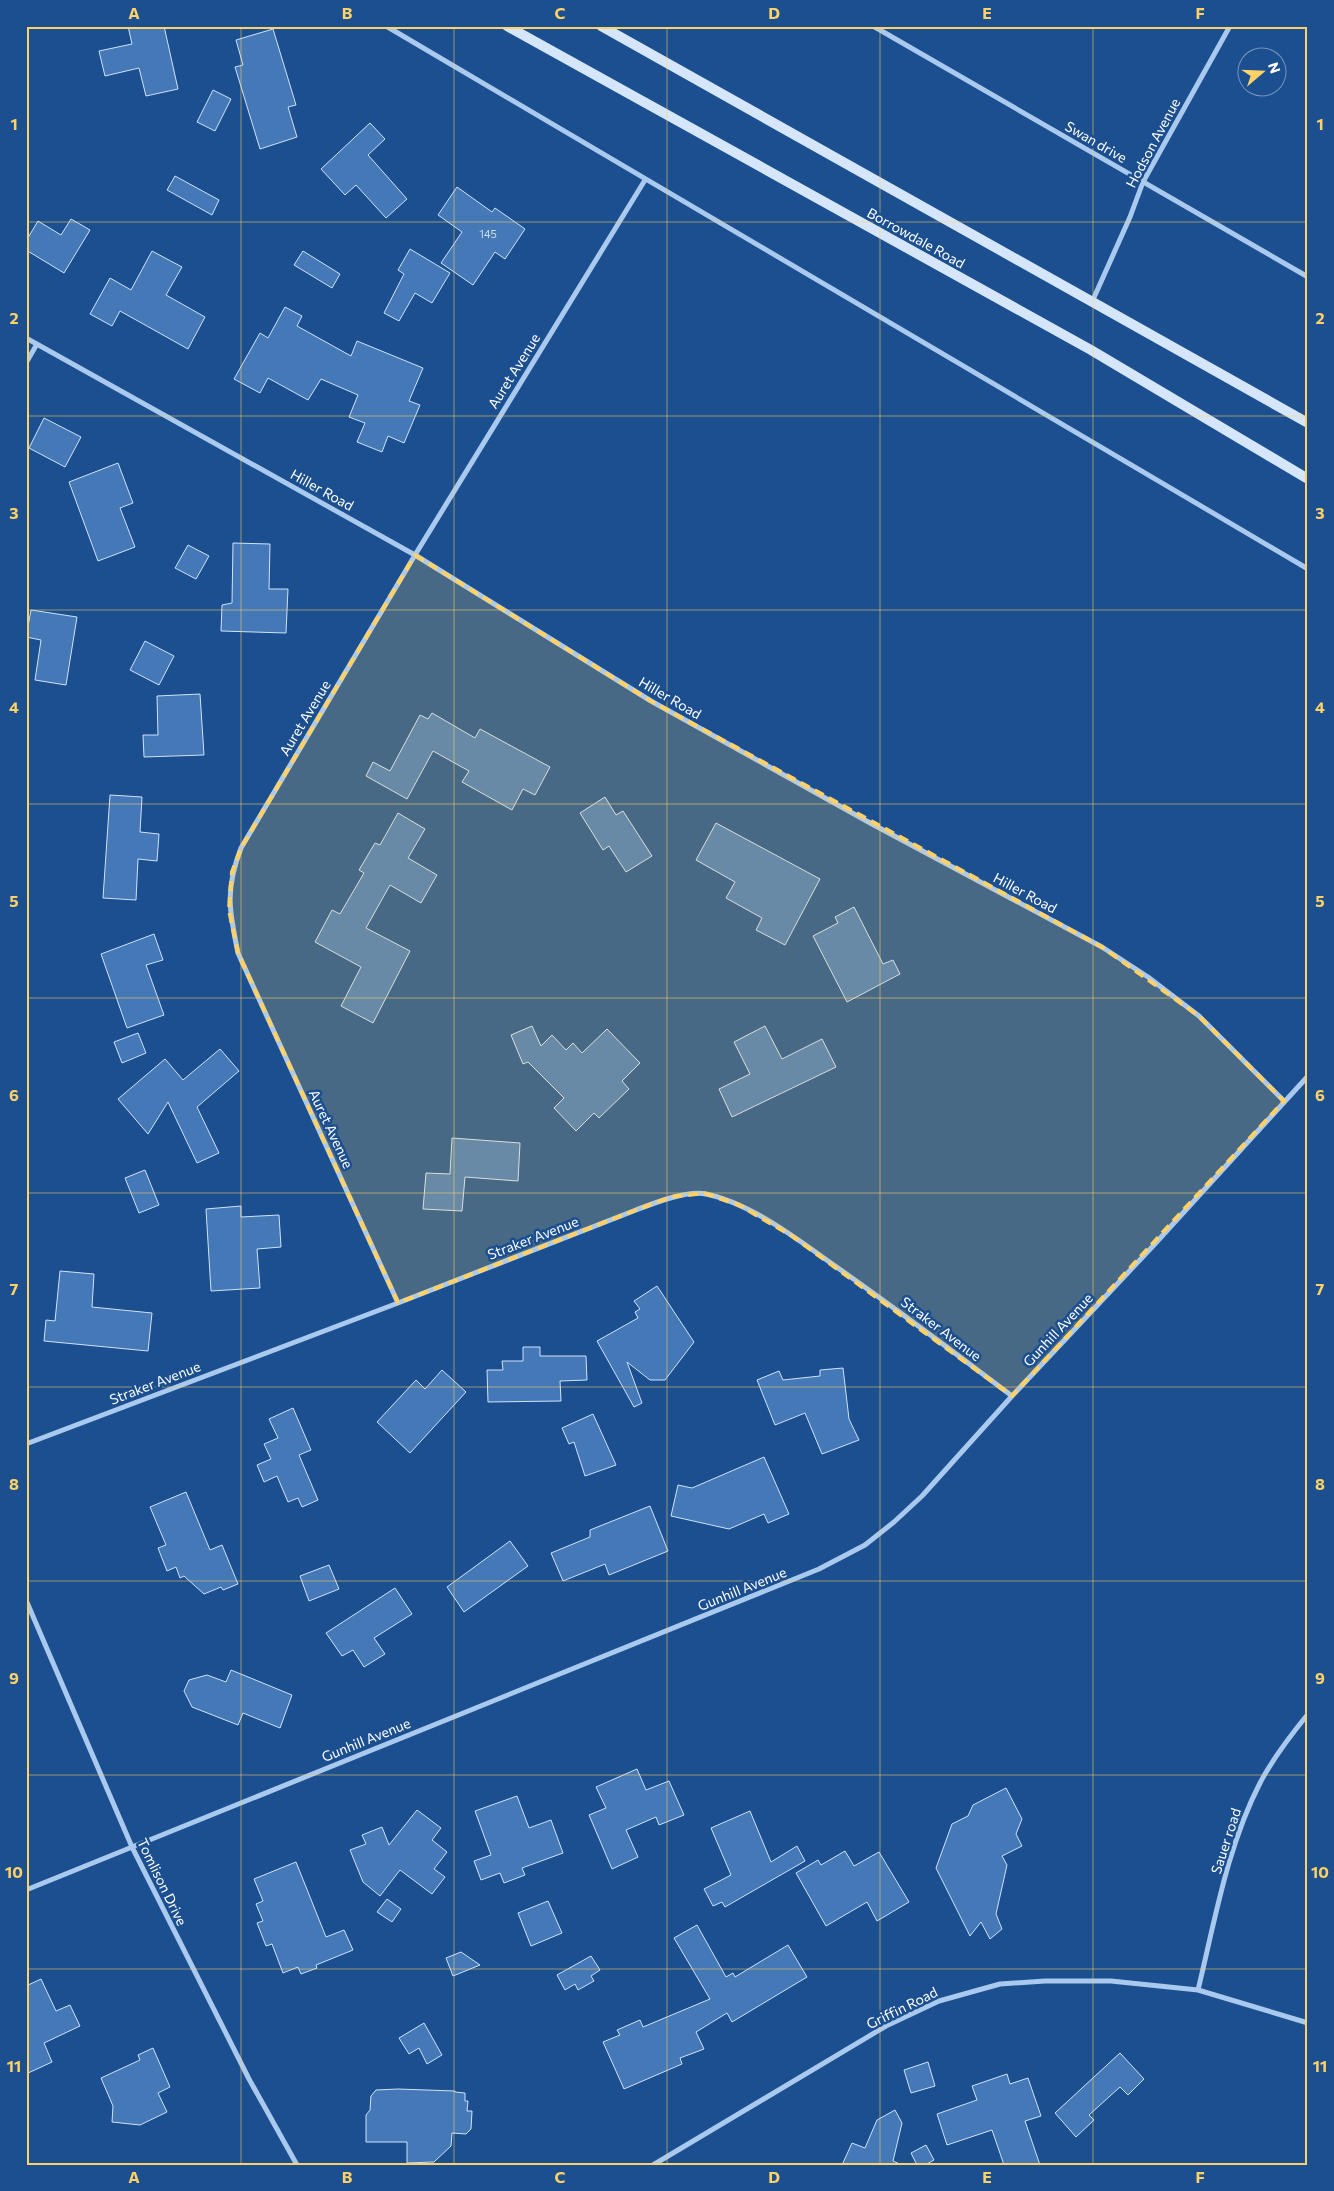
<svg xmlns="http://www.w3.org/2000/svg" width="1334" height="2191" font-family="Commissioner,sans-serif">
	<style>
		.building { fill: #4478b7; stroke: #cfe3fa }
		.lines { fill: none; stroke-linecap: round; stroke-linejoin: round }
		.street { stroke: #a9c9ee; stroke-width: 5 }
		.secondary { stroke: #d6e6fa; stroke-width: 10 }
		.marked { fill: #ffd166; fill-opacity: 0.2; stroke: #ffd166; stroke-width: 4; stroke-dasharray: 10 6; stroke-linejoin: round }
		.grid { fill: none; stroke: #ffd166; stroke-width: 1; stroke-opacity: 0.55 }
		.labels { text-anchor: middle; stroke-width: 5; stroke-linejoin: round; paint-order: stroke }
		.number-label { font-size: 11px; fill: #d0dded }
		.street-label { font-size: 14px; fill: #fff; stroke: #1b4f8f }
		.neatline { fill: none; stroke: #ffd166; stroke-width: 2 }
		.grid-label { font-size: 16px; text-anchor: middle; font-weight: bold; fill: #ffd166 }
	</style>
	<rect width="100%" height="100%" fill="#1b4f8f"/>
	<!-- building -->
	<path class="building" d="M128,26H164L178,89L146,96L139,68L105,76L99,51L132,44Z
		M273,29L296,105L288,107L297,137L260,149L235,67L243,65L236,40Z
		M213,90L231,99L215,131L197,122Z
		M370,123L385,139L368,155L407,199L386,218L356,185L345,195L321,169Z
		M175,176L219,200L212,215L167,190Z
		M457,187L492,212L495,208L525,229L505,259L495,252L473,285L441,263L462,232L438,215Z
		M71,219L90,230L64,273L26,250V241L38,221L61,235Z
		M410,249L450,273L432,303L415,293L399,321L384,313L404,274L398,270Z
		M152,251L182,267L166,295L205,317L188,349L120,311L112,326L90,314L110,278L131,290Z
		M303,251L340,274L332,288L294,265Z
		M285,307L302,316L297,326L351,356L357,341L423,368L409,401L420,405L404,443L388,436L382,452L357,442L365,423L349,417L358,395L321,379L308,400L268,378L260,393L234,379L260,333L268,338Z
		M44,418L81,437L65,467L29,448Z
		M118,463L133,503L120,508L135,547L98,561L69,482Z
		M233,543L270,544L269,589H288L286,633L221,631L222,605L232,603Z
		M188,545L209,556L196,579L175,568Z
		M31,610L77,617L66,685L35,680L41,640L26,637Z
		M145,641L174,656L159,685L130,670Z
		M200,694L204,755L144,757L143,735H158L157,696Z
		M432,713L475,738L480,729L550,767L535,795L523,789L512,810L462,782L469,771L433,751L407,799L366,776L373,762L390,771L420,715L428,719Z
		M110,795L142,797L140,832L159,834L157,861L138,859L136,900L103,898Z
		M605,797L616,815L623,811L652,856L626,872L609,846L603,850L580,813Z
		M398,813L425,829L408,858L437,875L421,903L390,885L366,928L410,951L373,1023L341,1006L361,967L315,942L332,910L340,914L364,873L359,870L375,843L380,845Z
		M716,823L820,879L785,945L756,930L762,918L726,898L735,882L696,860Z
		M854,907L883,964L893,960L900,974L847,1002L813,936L838,923L835,917Z
		M154,934L163,960L146,965L164,1015L127,1028L101,954Z
		M532,1026L541,1046L552,1035L566,1050L573,1043L582,1053L607,1029L640,1063L622,1081L629,1089L599,1118L594,1113L576,1131L554,1108L564,1098L528,1062L523,1064L511,1035Z
		M765,1026L782,1059L822,1039L836,1067L732,1117L719,1089L750,1074L734,1042Z
		M138,1033L146,1053L122,1063L114,1042Z
		M220,1049L239,1071L197,1107L219,1153L197,1163L168,1102L148,1134L118,1099L165,1059L183,1080Z
		M452,1138L520,1143L518,1181L465,1177L462,1211L423,1209L426,1173L450,1174Z
		M145,1170L159,1205L139,1213L125,1178Z
		M241,1206V1217L279,1215L281,1247L257,1249L260,1288L211,1291L206,1209Z
		M60,1271L94,1274L92,1307L152,1313L148,1351L44,1341L46,1320L55,1321Z
		M657,1286L694,1342L665,1380H650L627,1362L642,1403L634,1407L597,1341L638,1318L635,1312L640,1309L634,1301Z
		M523,1347H540V1356H586L587,1380L560,1381L561,1401L488,1402L487,1370H503L502,1361H523Z
		M843,1368L849,1419L859,1440L822,1454L805,1413L775,1425L757,1380L779,1371L783,1380L820,1376V1370Z
		M442,1370L466,1392L410,1453L377,1422L416,1380L425,1389Z
		M293,1408L311,1450L299,1455L318,1500L302,1507L298,1498L288,1502L277,1476L264,1482L257,1465L271,1459L264,1444L278,1438L269,1419Z
		M593,1414L616,1465L585,1476L574,1442L569,1444L562,1428Z
		M764,1457L789,1514L768,1523L764,1514L729,1529L671,1516L678,1485L692,1488Z
		M186,1492L210,1550L222,1545L238,1584L223,1590L221,1587L204,1594L184,1576L180,1578L176,1567L167,1571L158,1548L166,1545L150,1507Z
		M650,1506L668,1551L609,1575L605,1564L563,1581L551,1553L590,1537V1530Z
		M510,1541L528,1566L464,1612L447,1587Z
		M329,1565L339,1589L309,1601L300,1576Z
		M395,1588L412,1614L374,1638L385,1654L364,1667L353,1650L342,1656L326,1633Z
		M231,1670L292,1695L280,1728L243,1713L238,1725L192,1707L184,1691L189,1680L207,1675L226,1682Z
		M637,1769L646,1790L669,1781L684,1815L659,1825L656,1817L626,1830L638,1857L612,1869L589,1815L606,1808L596,1787Z
		M1006,1788L1022,1819L1016,1834L1022,1846L1002,1856L1007,1865L996,1914L1002,1929L990,1939L981,1922L970,1936L936,1868L952,1824L968,1816L973,1805Z
		M517,1796L529,1828L551,1820L563,1853L522,1868L525,1875L504,1883L500,1873L481,1880L474,1861L491,1855L475,1811Z
		M417,1810L441,1828L432,1840L447,1852L434,1869L445,1877L432,1894L400,1870L380,1896L363,1882L350,1850L366,1844L362,1835L382,1827L389,1845Z
		M750,1811L771,1862L797,1846L805,1861L725,1907L722,1902L713,1906L704,1889L731,1875L711,1828Z
		M845,1851L854,1866L879,1852L909,1902L877,1921L867,1902L826,1926L796,1873L818,1860L821,1865Z
		M296,1862L326,1937L344,1930L353,1950L316,1965L317,1968L301,1974L298,1967L283,1973L272,1944L266,1946L257,1923L263,1921L256,1904L263,1901L254,1879Z
		M387,1899L401,1909L392,1922L377,1912Z
		M548,1901L562,1933L531,1946L518,1913Z
		M697,1925L726,1977L733,1973L735,1977L788,1945L807,1977L732,2022L727,2013L696,2032L704,2049L680,2058L682,2064L624,2089L603,2042L620,2035L617,2030L640,2020L643,2027L710,1999L674,1938Z
		M461,1952L480,1965L453,1976L446,1958Z
		M591,1956L600,1970L591,1976L594,1981L578,1990L575,1984L565,1990L557,1975Z
		M41,1979L56,2011L70,2005L80,2026L44,2043L52,2062L26,2074V1986Z
		M424,2023L442,2055L427,2064L419,2048L409,2054L399,2038Z
		M153,2048L170,2087L158,2093L167,2112L140,2125L112,2122L113,2106L101,2078L140,2060L138,2055Z
		M1120,2053L1144,2079L1128,2095L1120,2087L1089,2115L1094,2120L1076,2137L1055,2113Z
		M928,2062L935,2086L911,2093L904,2070Z
		M1007,2074L1010,2084L1028,2078L1041,2116L1025,2121L1040,2165H1004L992,2130L947,2145L937,2114L977,2100L972,2086Z
		M398,2089L455,2091V2092L465,2093V2101H468L467,2111H472L471,2129L466,2134L452,2133L451,2146L434,2162L407,2163V2142H366V2115L370,2110L371,2096L376,2090Z
		M895,2110L902,2123L893,2161L902,2165H842L852,2143L865,2148L877,2120Z
		M926,2145L934,2160L925,2165H917L911,2153Z"/>
	<g class="lines">
		<!-- street -->
		<path class="street" d="M386,26L1308,569
			M873,26L1308,277
			M1092,302L1130,217L1143,182L1230,26
			M26,338L415,555L651,701L872,824L1102,947L1148,977L1199,1016L1284,1101
			M26,363L37,344
			M398,1303L238,953C229,910 225,890 241,848L415,555L645,180
			M26,1444L398,1303L636,1210C654,1203 687,1190 706,1194C749,1203 793,1236 828,1261C891,1305 951,1350 1012,1396
			M26,1600L132,1847L249,2079L297,2165
			M26,1890L819,1569L865,1545L894,1522L922,1496L1012,1396L1153,1246L1308,1076
			M1198,1990C1215,1920 1227,1847 1260,1783C1273,1758 1290,1736 1308,1714
			M653,2165L886,2026L939,2001L1000,1984L1045,1981H1111L1198,1990L1308,2023"/>
		<!-- secondary -->
		<path class="secondary" d="M507,26L1091,350L1308,479
			M601,26L1308,423"/>
	</g>
	<!-- marked area -->
	<path class="marked" d="M415,555L651,701L1102,947L1199,1016L1284,1101L1012,1396L792,1236L739,1205L704,1193L671,1197L636,1210L398,1303L238,953L229,910L232,872L241,848Z"/>
	<!-- grid -->
	<path class="grid" d="M241,26V2165M454,26V2165M667,26V2165M880,26V2165M1093,26V2165M26,222H1308M26,416H1308M26,610H1308M26,804H1308M26,998H1308M26,1193H1308M26,1387H1308M26,1581H1308M26,1775H1308M26,1969H1308"/>
	<g class="labels">
		<!-- number labels -->
		<g class="number-label">
			<text x="488" y="238">145</text>
		</g>
		<!-- street labels -->
		<g class="street-label">
			<text transform="translate(1096 142) rotate(30)" y="5">Swan drive</text>
			<text transform="translate(1153 143) rotate(-62)" y="5">Hodson Avenue</text>
			<text transform="translate(916 238) rotate(29)" y="5">Borrowdale Road</text>
			<text transform="translate(514 371) rotate(-58)" y="5">Auret Avenue</text>
			<text transform="translate(322 490) rotate(29)" y="5">Hiller Road</text>
			<text transform="translate(670 698) rotate(30)" y="5">Hiller Road</text>
			<text transform="translate(305 718) rotate(-59)" y="5">Auret Avenue</text>
			<text transform="translate(1025 893) rotate(28)" y="5">Hiller Road</text>
			<text transform="translate(331 1129) rotate(65)" y="5">Auret Avenue</text>
			<text transform="translate(533 1238) rotate(-21)" y="5">Straker Avenue</text>
			<text transform="translate(941 1329) rotate(37)" y="5">Straker Avenue</text>
			<text transform="translate(1058 1330) rotate(-47)" y="5">Gunhill Avenue</text>
			<text transform="translate(155 1383) rotate(-21)" y="5">Straker Avenue</text>
			<text transform="translate(742 1589) rotate(-22)" y="5">Gunhill Avenue</text>
			<text transform="translate(366 1740) rotate(-22)" y="5">Gunhill Avenue</text>
			<text transform="translate(1226 1841) rotate(-72)" y="5">Sauer road</text>
			<text transform="translate(162 1882) rotate(64)" y="5">Tomlison Drive</text>
			<text transform="translate(902 2008) rotate(-26)" y="5">Griffin Road</text>
		</g>
	</g>
	<!-- border -->
	<rect width="1334" height="2191" fill="none" stroke="#1b4f8f" stroke-width="55"/>
	<!-- north arrow -->
	<g transform="translate(1262 72) rotate(71)"><circle r="24" fill="#1b4f8f" stroke="#7695bc"/>
	<path d="M0-4L9 19L0 12L-9 19Z" fill="#ffd166"/>
	<text y="-8" font-size="14" font-weight="bold" text-anchor="middle" fill="#ffffff">N</text>
	</g>
	<rect x="28" y="28" width="1278" height="2136" class="neatline"/>
	<g class="grid-label">
		<text x="134" y="19">A</text>
		<text x="347" y="19">B</text>
		<text x="560" y="19">C</text>
		<text x="774" y="19">D</text>
		<text x="987" y="19">E</text>
		<text x="1200" y="19">F</text>
		<text x="14" y="130">1</text>
		<text x="1320" y="130">1</text>
		<text x="14" y="324">2</text>
		<text x="1320" y="324">2</text>
		<text x="14" y="519">3</text>
		<text x="1320" y="519">3</text>
		<text x="14" y="713">4</text>
		<text x="1320" y="713">4</text>
		<text x="14" y="907">5</text>
		<text x="1320" y="907">5</text>
		<text x="14" y="1101">6</text>
		<text x="1320" y="1101">6</text>
		<text x="14" y="1295">7</text>
		<text x="1320" y="1295">7</text>
		<text x="14" y="1490">8</text>
		<text x="1320" y="1490">8</text>
		<text x="14" y="1684">9</text>
		<text x="1320" y="1684">9</text>
		<text x="14" y="1878">10</text>
		<text x="1320" y="1878">10</text>
		<text x="14" y="2072">11</text>
		<text x="1320" y="2072">11</text>
		<text x="134" y="2183">A</text>
		<text x="347" y="2183">B</text>
		<text x="560" y="2183">C</text>
		<text x="774" y="2183">D</text>
		<text x="987" y="2183">E</text>
		<text x="1200" y="2183">F</text>
	</g>
</svg>
